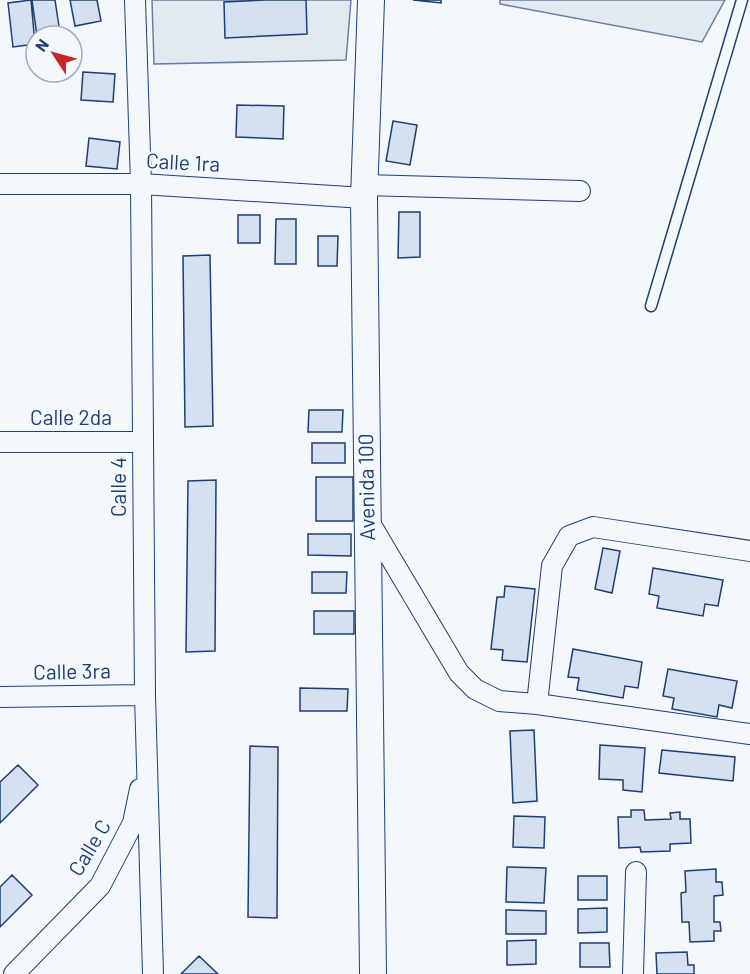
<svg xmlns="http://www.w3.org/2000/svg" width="750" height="974" font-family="Barlow,sans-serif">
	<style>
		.green { fill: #e3e9f0; stroke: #687fa3; stroke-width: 1.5 }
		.building { fill: #d5e0f0; stroke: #1d3f73; stroke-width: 1.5 }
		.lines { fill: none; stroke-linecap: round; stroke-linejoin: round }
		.service-casing { stroke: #1d3f73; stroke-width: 13 }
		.minor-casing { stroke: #1d3f73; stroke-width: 22 }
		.tertiary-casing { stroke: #1d3f73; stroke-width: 28 }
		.service { stroke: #f4f7fb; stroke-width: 10 }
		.minor { stroke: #f4f7fb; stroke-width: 20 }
		.tertiary { stroke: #f4f7fb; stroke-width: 26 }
		.labels { text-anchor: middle; stroke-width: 4.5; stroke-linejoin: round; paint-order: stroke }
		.street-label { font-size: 21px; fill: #1d3f73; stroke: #f4f7fb }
	</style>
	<rect width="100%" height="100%" fill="#f4f7fb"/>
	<!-- green -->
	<path class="green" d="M152,0H351L346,60L154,64Z
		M500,0H725L702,42L500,4Z"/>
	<!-- building -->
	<path class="building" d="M31,0L35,44L13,47L8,3Z
		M32,0H55L60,33L37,36Z
		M70,0H97L101,21L75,26Z
		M265,0H306L307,34L225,38L224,2Z
		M413,0H441V3Z
		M83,72L115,74L113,102L81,100Z
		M237,105L284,106L283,139L236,137Z
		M393,121L417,125L410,165L386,161Z
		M89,138L120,142L117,169L86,166Z
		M399,212H420V257L398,258Z
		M238,215H260V243H238Z
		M276,219H296V264H275Z
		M318,236H338L337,266H318Z
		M210,255L213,426L185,427L183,256Z
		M309,410H343L342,432H308Z
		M312,443H345V463H312Z
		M316,477H353V521H316Z
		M216,480L215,651L186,652L188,481Z
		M308,534H351V556L308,555Z
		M603,548L620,551L612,593L595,589Z
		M653,568L723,580L718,606L705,604L703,616L657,608L659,596L649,594Z
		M312,572H347L346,593H312Z
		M505,586L535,589L527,662L502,660L503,650L491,649L497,597H504Z
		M314,611H354V634H314Z
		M573,649L642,662L638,688L625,686L623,698L577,690L579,678L568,677Z
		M668,669L737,681L732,708L719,705L717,717L672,709L674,698L663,696Z
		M300,688L348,689L347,711H300Z
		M534,730L537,801L513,803L510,731Z
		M600,745L645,748L642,792L623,790V780L599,779Z
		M250,746L278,747L277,918L248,917Z
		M662,750L735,757L733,781L659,773Z
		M18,765L38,785L0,823V782Z
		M631,810H644L645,820L671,819L670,813L680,812V819H690L691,843L670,844V851L641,852L640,847L619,848L618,817H631Z
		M514,816L545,817L544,848L513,847Z
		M507,867L546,868L544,903L506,902Z
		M716,869V882H722L723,895L714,896V922H720L721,931H714V941L690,942L689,922H682L681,893L686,892L685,871Z
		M12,875L32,895L0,927V887Z
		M578,876H607V900H578Z
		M607,908V932L578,933V909Z
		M506,910L546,911V934H506Z
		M536,940V964L507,965V941Z
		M580,943H609L610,967H580Z
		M687,952L688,965H694V974H657L656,953Z
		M199,956L218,974H181Z"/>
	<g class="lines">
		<defs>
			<path id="service" d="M651,306L742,0"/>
			<path id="minor" d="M135,0L141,184L145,695L153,974
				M0,184H141L364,198
				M364,185L580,191
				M0,442H143
				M367,518L459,673L475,689L499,701L537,704L750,734
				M0,697L145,695
				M537,704L552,566L569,536L593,527L750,551
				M14,974L100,886L133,823L140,789
				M633,974L636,872"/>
			<path id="tertiary" d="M371,0L364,198L373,974"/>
		</defs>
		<!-- service casing -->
		<use href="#service" class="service-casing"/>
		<!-- minor casing -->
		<use href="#minor" class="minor-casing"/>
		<!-- tertiary casing -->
		<use href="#tertiary" class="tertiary-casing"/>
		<!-- service -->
		<use href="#service" class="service"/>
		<!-- minor -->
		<use href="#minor" class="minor"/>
		<!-- tertiary -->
		<use href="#tertiary" class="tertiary"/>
	</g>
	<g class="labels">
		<!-- street labels -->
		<g class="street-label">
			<text transform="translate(183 163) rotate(3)" y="7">Calle 1ra</text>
			<text x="71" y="425">Calle 2da</text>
			<text transform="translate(119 487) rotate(-90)" y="7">Calle 4</text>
			<text transform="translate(367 487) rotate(-91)" y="7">Avenida 100</text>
			<text transform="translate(72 672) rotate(-1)" y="7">Calle 3ra</text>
			<text transform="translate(90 848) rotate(-59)" y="7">Calle C</text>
		</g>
	</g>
	<!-- north arrow -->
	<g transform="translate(54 54) rotate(306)"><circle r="28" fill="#f4f7fb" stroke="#9eadc5" stroke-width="1.5"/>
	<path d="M0-4.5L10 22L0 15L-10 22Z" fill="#c62828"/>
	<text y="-9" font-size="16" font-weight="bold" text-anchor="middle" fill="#1d3f73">N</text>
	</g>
</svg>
